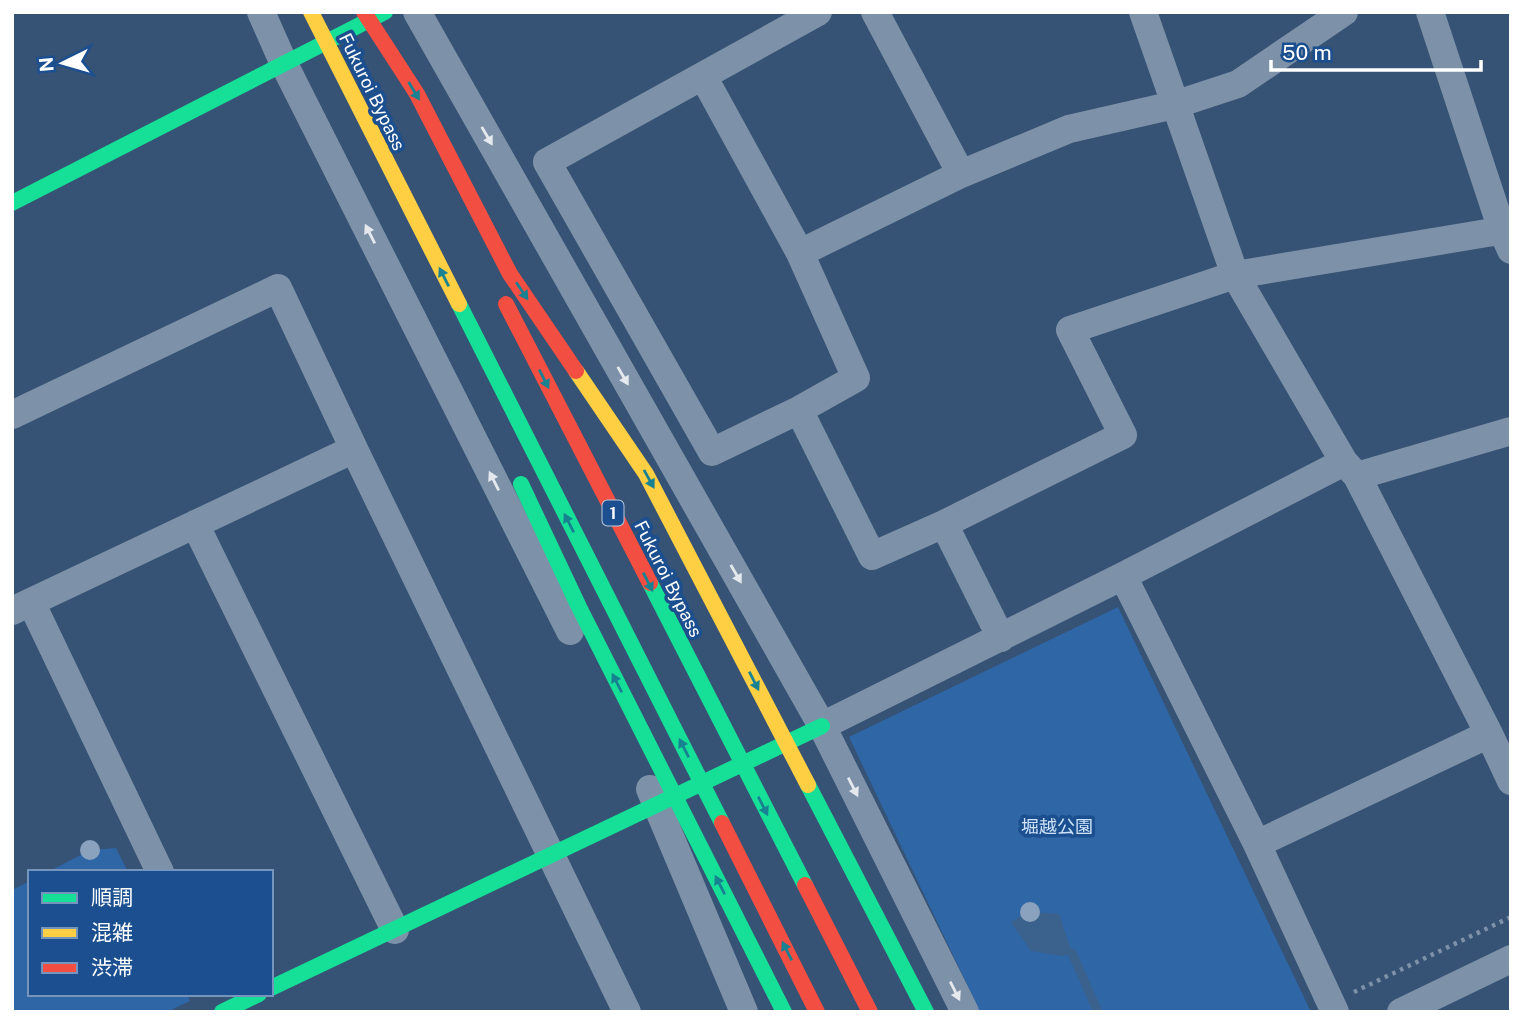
<svg xmlns="http://www.w3.org/2000/svg" width="1523" height="1024" font-family="'Public Sans','Noto Sans JP',sans-serif">
	<style>
		.green { fill: #2f66a5 }
		.water { fill: #3b618d }
		.lines { fill: none; stroke-linecap: round; stroke-linejoin: round }
		.stream { stroke: #3b618d; stroke-width: 9 }
		.path { stroke: #7d92a8; stroke-width: 4.5; stroke-dasharray: 3.5 5; stroke-linecap: butt }
		.street { stroke: #7d92a8; stroke-width: 28 }
		.fast { stroke: #16e098; stroke-width: 16 }
		.fast-bridge { stroke: #16e098; stroke-width: 16 }
		.slow-bridge { stroke: #ffcf43; stroke-width: 16 }
		.jam-bridge { stroke: #f24e42; stroke-width: 16 }
		.tree { fill: #8aa2be }
		.oneway { fill: #198292 }
		.oneway2 { fill: #e5e9ee }
		.labels { text-anchor: middle; stroke-width: 7; stroke-linejoin: round; paint-order: stroke }
		.shield { fill: #1b4f8f; stroke: #bbcadd; stroke-width: 2 }
		.shield-label { font-size: 16px; font-weight: bold; fill: #fff }
		.street-label { font-size: 18px; fill: #fff; stroke: #1b4f8f }
		.park-label { font-size: 18px; fill: #cfe3fa; stroke: #1b4f8f }
	</style>
	<rect width="100%" height="100%" fill="#365274"/>
	<!-- green -->
	<path class="green" d="M1118,607L1311,1012H980L849,737Z
		M116,848L128,872H48L90,850Z
		M30,881V994H187L190,1001L167,1012H12V890Z"/>
	<!-- water -->
	<path class="water" d="M1030,912L1059,914L1072,953L1063,956L1031,951L1011,922Z"/>
	<g class="lines">
		<!-- stream -->
		<path class="stream" d="M1072,953L1098,1012"/>
		<!-- path -->
		<path class="path" d="M1354,992L1511,917"/>
		<!-- street -->
		<path class="street" d="M261,12L284,64L570,631
			M417,12L822,726L965,1012
			M875,12L961,174
			M1143,12L1235,275L1344,462L1357,476L1489,734L1511,781
			M1430,12L1502,230L1511,250
			M703,76L800,253L856,378L799,410L712,452L547,162L818,12
			M800,253L961,174L1069,129L1174,105L1238,84L1344,12
			M799,410L872,556L944,524L1123,435L1070,330L1235,275L1511,229
			M12,415L278,288L354,449
			M1357,476L1511,431
			M195,524L395,930
			M944,524L1001,638
			M1123,576L1257,844L1335,1012
			M31,602L160,872
			M12,611L354,449L627,1012
			M822,726L1123,576L1344,462
			M650,789L744,1012
			M1257,844L1489,734
			M1401,1012L1511,959"/>
		<!-- fast -->
		<path class="fast" d="M12,203L385,12
			M271,988L822,726
			M222,1012L259,994"/>
		<!-- fast-bridge -->
		<path class="fast-bridge" d="M459,304L722,823
			M521,484L579,607L784,1012
			M650,583L805,885
			M808,785L926,1012"/>
		<!-- slow-bridge -->
		<path class="slow-bridge" d="M311,12L459,304
			M576,371L646,474L808,785"/>
		<!-- jam-bridge -->
		<path class="jam-bridge" d="M364,12L417,94L510,274L576,371
			M506,304L650,583
			M722,823L817,1012
			M805,885L870,1012"/>
	</g>
	<!-- trees -->
	<g class="tree">
		<circle cx="90" cy="850" r="10"/>
		<circle cx="1030" cy="912" r="10"/>
	</g>
	<!-- one-way arrows -->
	<defs><path id="oneway-solid" d="M-6-.8H1V-3.2L6.5 0L1 3.2V.8H-6Z" transform="scale(1.75)"/></defs>
	<g class="oneway">
		<use href="#oneway-solid" transform="translate(414 91) rotate(59)"/>
		<use href="#oneway-solid" transform="translate(444 277) rotate(-117)"/>
		<use href="#oneway-solid" transform="translate(522 291) rotate(56)"/>
		<use href="#oneway-solid" transform="translate(544 379) rotate(63)"/>
		<use href="#oneway-solid" transform="translate(649 479) rotate(61)"/>
		<use href="#oneway-solid" transform="translate(569 523) rotate(-117)"/>
		<use href="#oneway-solid" transform="translate(648 582) rotate(63)"/>
		<use href="#oneway-solid" transform="translate(754 681) rotate(63)"/>
		<use href="#oneway-solid" transform="translate(617 683) rotate(-117)"/>
		<use href="#oneway-solid" transform="translate(684 748) rotate(-117)"/>
		<use href="#oneway-solid" transform="translate(763 806) rotate(63)"/>
		<use href="#oneway-solid" transform="translate(720 885) rotate(-117)"/>
		<use href="#oneway-solid" transform="translate(787 951) rotate(-117)"/>
	</g>
	<g class="oneway2">
		<use href="#oneway-solid" transform="translate(487 136) rotate(60)"/>
		<use href="#oneway-solid" transform="translate(370 234) rotate(-117)"/>
		<use href="#oneway-solid" transform="translate(623 376) rotate(60)"/>
		<use href="#oneway-solid" transform="translate(494 481) rotate(-117)"/>
		<use href="#oneway-solid" transform="translate(736 574) rotate(60)"/>
		<use href="#oneway-solid" transform="translate(853 787) rotate(63)"/>
		<use href="#oneway-solid" transform="translate(955 991) rotate(63)"/>
	</g>
	<g class="labels">
		<!-- shield labels -->
		<rect class="shield" x="602.5" y="500.5" width="21" height="25" rx="5"/>
		<g class="shield-label">
			<text x="613" y="519">1</text>
		</g>
		<!-- street labels -->
		<g class="street-label">
			<text transform="translate(372 92) rotate(64)" y="6">Fukuroi Bypass</text>
			<text transform="translate(668 579) rotate(63)" y="6">Fukuroi Bypass</text>
		</g>
		<!-- park labels -->
		<g class="park-label">
			<text x="1057" y="833">堀越公園</text>
		</g>
	</g>
	<!-- border -->
	<rect width="1523" height="1024" fill="none" stroke="#ffffff" stroke-width="28"/>
	<!-- legend -->
	<rect x="28" y="870" width="245" height="126" fill="#1b4f8f" stroke="#7695bc" stroke-width="2"/>
	<rect x="42" y="893" width="35" height="10" fill="#16e098" stroke="#7695bc" stroke-width="2"/>
	<text x="91" y="905" font-size="21" fill="#ffffff">順調</text>
	<rect x="42" y="928" width="35" height="10" fill="#ffcf43" stroke="#7695bc" stroke-width="2"/>
	<text x="91" y="940" font-size="21" fill="#ffffff">混雑</text>
	<rect x="42" y="963" width="35" height="10" fill="#f24e42" stroke="#7695bc" stroke-width="2"/>
	<text x="91" y="975" font-size="21" fill="#ffffff">渋滞</text>
	<!-- north arrow -->
	<g transform="translate(63 63) rotate(265)" stroke="#1b4f8f" stroke-width="5" paint-order="stroke">
	<path d="M0-5L12 26L0 18L-12 26Z" fill="#ffffff"/>
	<text y="-10" font-size="19" font-weight="bold" text-anchor="middle" fill="#ffffff">N</text>
	</g>
	<!-- scale -->
	<path d="M1271 60v10h210v-10" fill="none" stroke="#ffffff" stroke-width="3.5"/>
	<text x="1282" y="60" font-size="21" fill="#ffffff" stroke="#1b4f8f" stroke-width="5" paint-order="stroke">50 m</text>
</svg>
